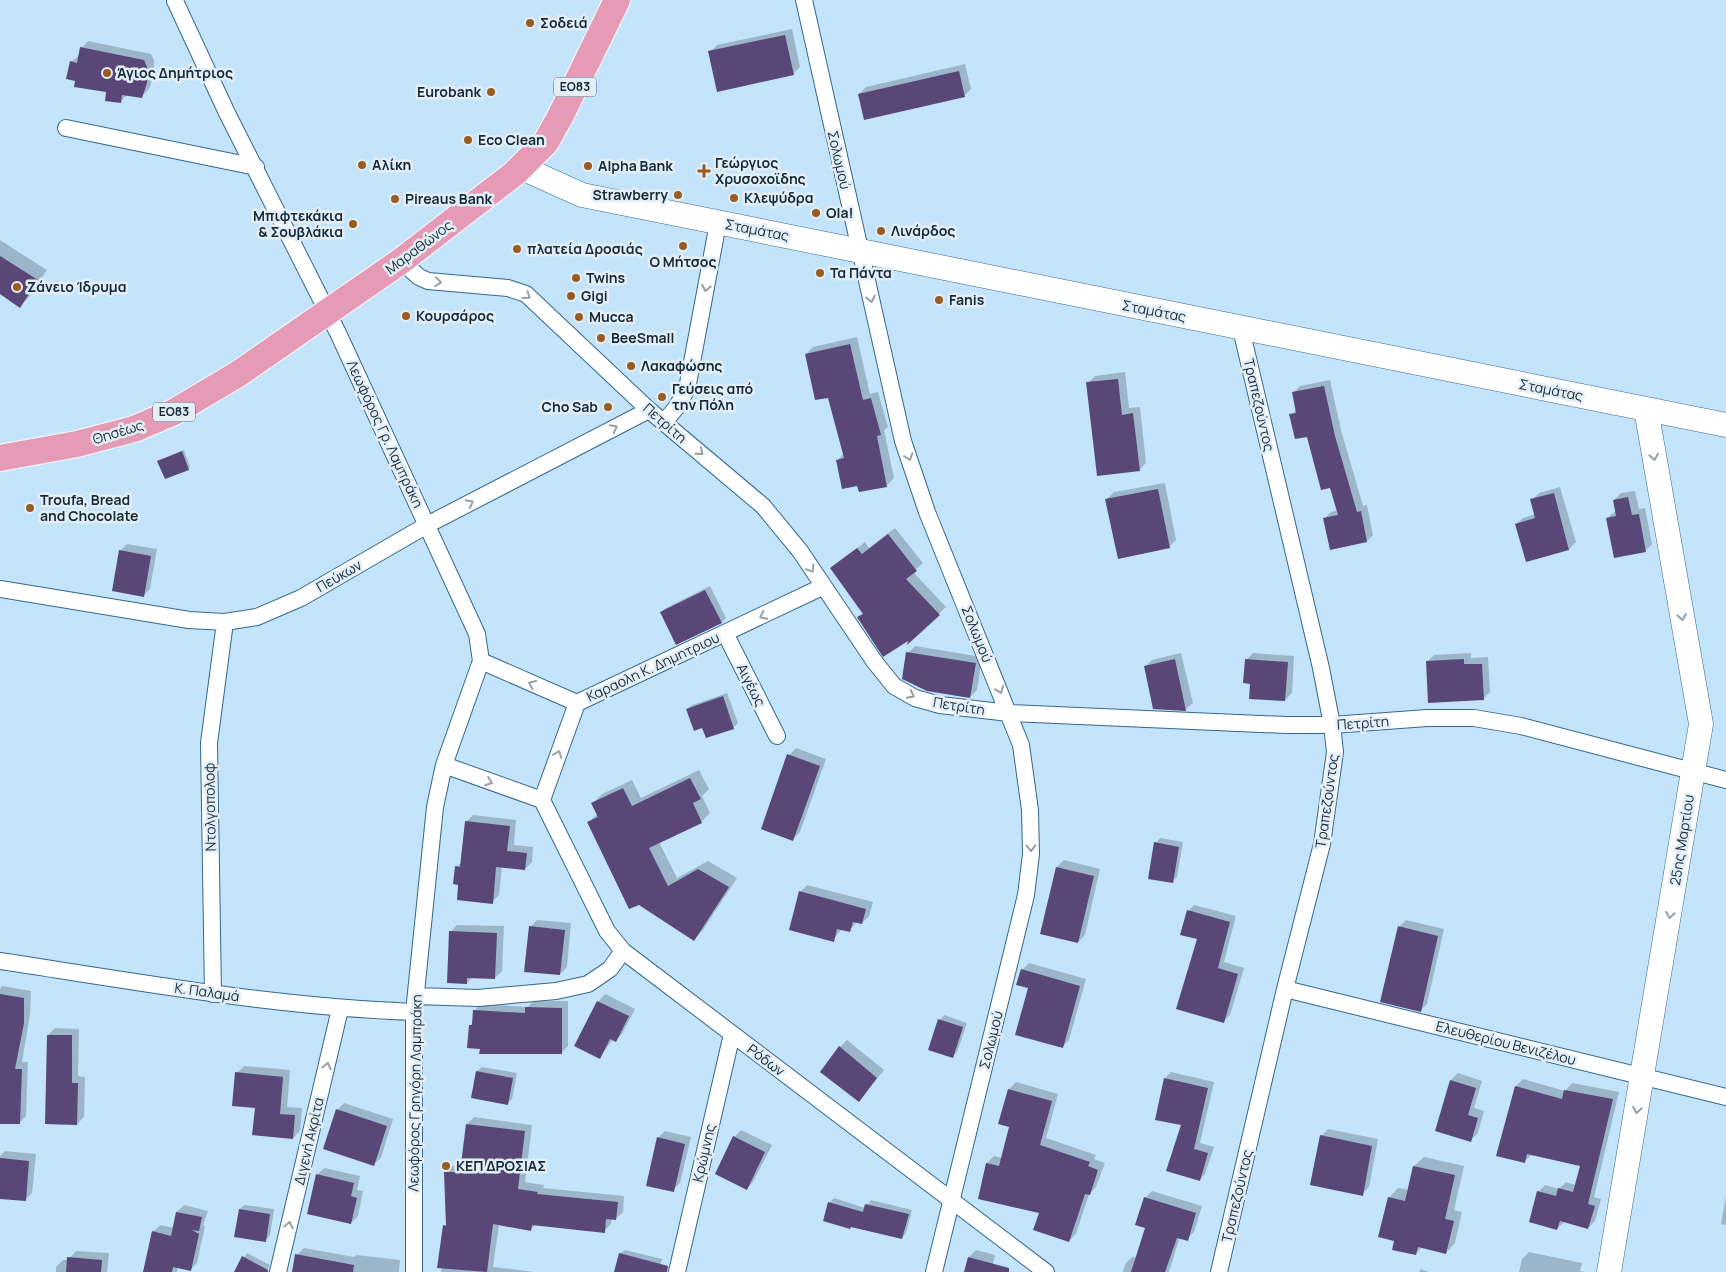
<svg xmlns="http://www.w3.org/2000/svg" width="1726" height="1272" font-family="Manrope,sans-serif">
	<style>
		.shadow { fill: #0003 }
		.building { fill: #594777 }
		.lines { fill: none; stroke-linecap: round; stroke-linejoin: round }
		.street-casing { stroke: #34688b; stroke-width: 18 }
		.secondary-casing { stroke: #34688b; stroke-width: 25 }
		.primary-casing { stroke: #fff; stroke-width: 28 }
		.street { stroke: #fff; stroke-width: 16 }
		.secondary { stroke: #fff; stroke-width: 24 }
		.primary { stroke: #e59bb6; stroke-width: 26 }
		.oneway { stroke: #96a0a6 }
		.poi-dot { fill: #995c20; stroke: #e3eef6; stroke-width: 2 }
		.labels { text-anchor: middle; stroke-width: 5; stroke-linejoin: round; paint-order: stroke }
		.shield { fill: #e3eef6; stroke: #536672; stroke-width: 1 }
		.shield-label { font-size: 12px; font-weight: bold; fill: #152b3a }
		.poi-label { font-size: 14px; font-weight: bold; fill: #152b3a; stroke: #e3eef6; text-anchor: start }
		.street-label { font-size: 14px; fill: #152b3a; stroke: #e3eef6 }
	</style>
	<rect width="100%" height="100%" fill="#c4e4fc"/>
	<!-- shadow -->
	<path class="shadow" d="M792,29L800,67L793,74L710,52L717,45Z
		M88,41L151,54L154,60V75L149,89L142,96L127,95L120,102L108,91L76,80L71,62L80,55L81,48Z
		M965,64L971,89L964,96L859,94L866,87Z
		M0,240L47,270L29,297L20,306L0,293Z
		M857,337L870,394L878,392L888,427L884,430L894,478L887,485H858L838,460L844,453L829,396L806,354L813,347Z
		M1125,372L1129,408L1140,407L1146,463L1139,470L1088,383L1095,376Z
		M1330,380L1341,430L1363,506L1367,505L1373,535L1367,541L1325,518L1331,512L1338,510L1331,486L1308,435L1291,415L1297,409L1293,393L1300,386Z
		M184,450L190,467L188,469L159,461Z
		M1165,483L1176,540L1169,547L1107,499L1114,492Z
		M1560,487L1576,542L1569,549L1526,561L1516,524L1523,518L1536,514L1532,500L1539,493Z
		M1635,491L1639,509L1645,508L1652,544L1645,551L1607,518L1616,511L1614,500L1621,493Z
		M895,528L923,563L913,572L946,607L909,642L910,638L859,618L864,613L831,569L865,542L869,548Z
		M127,544L157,549L150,589L143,596L120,551Z
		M710,586L726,618L722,622L661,613L666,608Z
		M915,646L982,657L977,690L970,697L908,653Z
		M1181,653L1193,703L1186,709L1154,708L1145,667L1152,660Z
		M1253,653L1294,656L1292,693L1285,700L1251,683L1246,660Z
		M1471,653V658L1488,657L1490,692L1483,699L1427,662L1434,655Z
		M727,693L738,723L733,728L703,726L687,709L692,705Z
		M796,748L826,759L800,832L793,839L789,755Z
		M699,770L709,789L702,796L710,813L701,822L659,842L677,878L708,861L737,878L703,930L694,939L589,822L598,813L593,803L602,794L632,780L641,798Z
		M473,815L516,820L514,845L533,847L532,862L525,869L502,866L499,895L492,902L459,884L456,867L462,862L466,822Z
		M1160,838L1183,842L1177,877L1172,882L1156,843Z
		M1064,860L1100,869L1085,935L1078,942L1057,867Z
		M807,885L873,902L869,916L862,923L857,922L849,931L842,929L833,940L800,892Z
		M1194,905L1236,916L1224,962L1244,968L1230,1015L1224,1021L1188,911Z
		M537,920L571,923L567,967L560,974L530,927Z
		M1406,920L1444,929L1427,1004L1420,1011L1399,927Z
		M457,925L504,926L502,971L495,978L473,977L467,983L450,932Z
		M1029,963L1086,979L1069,1040L1062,1047L1022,970Z
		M2,986L31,991L30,1015L22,1062H28L26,1116L19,1123L0,1122V989Z
		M605,994L635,1009L622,1034L615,1041L613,1039L600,1057L576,1045L599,1001Z
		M533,1001H568V1046L561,1053L470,1026L473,1022L474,1011L481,1004L528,1007Z
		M944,1015L967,1023L957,1052L953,1057L940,1020Z
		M55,1028L79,1029L78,1076L85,1077L84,1117L77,1124L48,1035Z
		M847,1040L884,1070L859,1101L840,1047Z
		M244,1066L290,1070L287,1107L302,1108L300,1131L293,1138L256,1107L237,1073Z
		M482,1067L517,1073L512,1099L507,1103L477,1071Z
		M1171,1072L1214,1082L1200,1143L1214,1147L1205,1174L1199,1180L1183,1124L1165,1078Z
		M1458,1073L1482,1081L1474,1108L1484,1111L1478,1133L1471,1140L1437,1130L1451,1080Z
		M1523,1079L1565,1091L1572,1083L1619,1092L1594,1197L1601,1199L1595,1221L1588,1228L1564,1222L1557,1229L1538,1192L1545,1185L1559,1189L1566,1182L1576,1185L1582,1165L1531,1155L1524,1162L1516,1086Z
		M1016,1082L1058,1094L1046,1138L1096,1155L1094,1159L1105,1163L1096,1187L1089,1194L1076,1234L1069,1241L1041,1212L979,1198L987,1163L994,1156L1002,1158L1011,1127L1009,1089Z
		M344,1103L393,1119L381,1158L374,1164L337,1110Z
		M474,1117L532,1125L525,1182L544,1185L543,1188L624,1196L623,1212L616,1219L612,1218L611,1224L604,1231L536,1225L531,1229L499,1224L493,1267L535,1272H441L444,1226L447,1223L445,1173L452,1166L462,1165L467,1124Z
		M1328,1129L1378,1139L1369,1187L1362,1194L1321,1136Z
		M741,1130L772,1145L753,1182L746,1189L734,1137Z
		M665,1131L691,1137L680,1183L673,1190L658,1138Z
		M5,1151L36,1154L32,1193L25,1200L0,1197V1156Z
		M1424,1157L1464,1166L1454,1210L1462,1212L1455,1243L1446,1253L1422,1247L1416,1254L1396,1240L1389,1198L1398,1188L1409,1190L1414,1166Z
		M324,1168L360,1176L357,1190L363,1191L358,1216L351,1223L317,1175Z
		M1152,1191L1202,1206L1194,1232L1187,1239L1180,1237L1169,1272H1123L1125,1264L1132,1257L1137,1258L1147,1227L1145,1198Z
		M1726,1195V1225L1721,1224Z
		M834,1198L865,1208L871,1200L912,1210L906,1233L902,1238L829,1203Z
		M184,1205L208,1211L203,1225L205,1226L197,1263L190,1270L178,1267L177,1272H144L153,1232L160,1225L174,1228L177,1212Z
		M244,1205L274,1209L270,1236L265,1240L236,1236L240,1209Z
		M304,1248L354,1257L356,1255L400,1260L399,1272H293L297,1255Z
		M625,1250L662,1259L658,1272H616L620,1254Z
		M976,1250L995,1255L991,1272H965L969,1257Z
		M76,1251L109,1253L107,1272H56V1267L63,1260H68Z
		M1529,1252L1582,1263L1580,1271L1585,1272H1519L1522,1259Z
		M247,1253L270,1265L266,1272H235Z
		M1421,1269L1429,1272H1419Z"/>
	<!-- building -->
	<path class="building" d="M785,35L794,75L717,92L708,51Z
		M80,47L144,60L147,67V83L142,98L122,95L121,103L105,101L106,92L74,87L75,81L66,79L70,61L77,63Z
		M959,71L965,97L864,120L858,94Z
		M0,256L38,280L20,308L0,294Z
		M850,344L863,400L871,398L881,435L877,436L887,487L859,492L857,486L842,489L836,460L844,458L828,398L815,400L805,354Z
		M1118,379L1122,415L1133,413L1140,471L1097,476L1086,382Z
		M1324,386L1335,436L1357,512L1361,511L1367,542L1330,550L1323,518L1338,515L1330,488L1321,490L1307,437L1295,439L1289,414L1296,413L1292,392Z
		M182,451L189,470L165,479L157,461Z
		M1158,489L1170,548L1118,559L1105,499Z
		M1554,493L1569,550L1526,562L1515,524L1535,518L1530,499Z
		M1628,497L1632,515L1639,514L1646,552L1614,558L1606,518L1616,516L1613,500Z
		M888,534L917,571L906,579L940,615L907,645L908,641L883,657L857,617L863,614L830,568L857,548L862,554Z
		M119,550L151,556L144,597L112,591Z
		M705,590L722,623L676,645L660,612Z
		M906,652L976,663L970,698L927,691L902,679Z
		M1175,659L1186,711L1153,709L1144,666Z
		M1245,659L1288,662L1285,701L1249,699L1250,684L1243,683Z
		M1464,659V664H1482L1484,700L1428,703L1426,661Z
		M723,696L734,729L706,738L702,728L694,731L686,709Z
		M787,754L820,766L793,841L761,829Z
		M690,778L701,799L693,803L702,823L649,848L668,886L698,869L729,887L694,941L639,905L629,909L587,822L598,817L591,803L623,788L632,806Z
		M465,821L510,826L507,851L527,853L525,870L496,867L493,904L457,900L458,885L453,884L455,866L460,867Z
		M1154,842L1179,847L1173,883L1148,879Z
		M1056,867L1094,876L1078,943L1040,934Z
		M799,891L866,909L862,924L853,922L850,932L837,929L834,942L789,930Z
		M1187,910L1230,922L1218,968L1238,974L1224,1023L1176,1009L1197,939L1180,935Z
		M529,926L565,930L560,975L524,972Z
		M1398,926L1438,936L1421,1012L1380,1002Z
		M449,931L497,933L495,979L467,978V984L447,983Z
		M1021,969L1080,986L1063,1048L1015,1035L1028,988L1016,985Z
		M0,994L24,998V1023L15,1069H22L20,1124H0Z
		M597,1001L629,1016L616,1042L610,1039L600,1059L574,1046Z
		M525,1007L562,1008V1054H479L480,1049L467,1048L469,1025H472L473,1010L525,1013Z
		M938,1019L963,1027L953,1058L928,1050Z
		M47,1035H72V1083H78L77,1125L45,1124Z
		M839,1046L877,1078L859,1102L820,1072Z
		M476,1071L513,1078L508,1105L471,1098Z
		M235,1072L283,1077L280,1114L295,1115L293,1139L252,1135L255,1108L232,1106Z
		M1164,1078L1208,1088L1194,1149L1208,1153L1200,1181L1166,1171L1181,1125L1155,1120Z
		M1450,1080L1476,1088L1468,1115L1478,1118L1471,1142L1435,1131Z
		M1515,1086L1562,1099L1564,1090L1613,1099L1588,1204L1595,1206L1588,1229L1560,1221L1557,1230L1529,1222L1537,1191L1556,1196L1558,1188L1573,1192L1580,1166L1527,1154L1525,1163L1496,1156Z
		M1008,1089L1052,1101L1040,1145L1090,1162L1088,1166L1098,1170L1090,1195L1085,1194L1069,1242L1033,1230L1039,1213L978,1199L986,1163L999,1166L1009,1127L998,1124Z
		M336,1109L387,1126L374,1166L323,1149Z
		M466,1124L525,1131L518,1189L538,1192L537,1194L618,1202L616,1220L606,1219L605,1233L532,1225L531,1231L493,1224L487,1272L437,1268L443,1225L446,1226L444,1172H460Z
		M1320,1135L1372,1146L1363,1196L1310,1185Z
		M733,1136L765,1152L747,1190L715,1174Z
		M657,1137L685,1144L674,1192L646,1186Z
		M0,1158L29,1161L26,1201L0,1199Z
		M1413,1166L1455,1175L1445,1219L1454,1221L1446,1254L1418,1247L1416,1255L1392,1250L1394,1241L1378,1237L1388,1197L1405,1201Z
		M316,1174L354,1183L351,1196L357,1198L351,1224L307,1214Z
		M1144,1197L1196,1213L1188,1241L1177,1238L1165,1272H1131L1145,1228L1135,1225Z
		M828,1202L863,1212L865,1204L909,1214L902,1239L851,1227L850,1229L823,1221Z
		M239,1209L270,1214L266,1242L234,1237Z
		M176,1212L202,1217L199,1231L192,1230L199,1234L191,1271L173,1267L172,1272H143L152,1231L171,1236Z
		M619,1253L668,1266L667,1272H614Z
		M295,1254L354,1265L353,1272H292Z
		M242,1256L268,1270V1272H234Z
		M67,1257L102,1260L101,1272H66Z
		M968,1257L1009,1268V1272H964Z"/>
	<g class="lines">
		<defs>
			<path id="street" d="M804,0L903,441L927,512L1021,745L1030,810L1031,854L1026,895L934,1272
				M175,1L227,113L338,333L477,634L481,661L444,765L435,807L414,1012V1272
				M66,128L256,167
				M401,261L419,277L428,281L508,288L526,294L649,410L763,506L800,551L874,661L894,686L915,698L940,705L1009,713L1286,725H1332L1427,718H1474L1521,726L1726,780
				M664,422L676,408L687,389L718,223
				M0,589L189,620L225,622L257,617L301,598L427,525L649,410
				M725,633L777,736
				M481,661L577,703
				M444,765L542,800
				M542,800L607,931L623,951L1046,1272
				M542,800L577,703L822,587
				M0,961C138,982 275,1007 414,1012
				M1285,989L1726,1097
				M213,994L209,743L225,622
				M416,996L478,998L556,991L588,984L610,969L623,951
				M278,1272L340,1009
				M677,1272L732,1034
				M1219,1272L1285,989L1322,844L1335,752L1332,725L1321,668L1241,329"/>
			<path id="secondary" d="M522,168L582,195L1726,425
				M1609,1272L1701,724L1646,409"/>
			<path id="primary" d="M0,458L77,444L134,429L174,412L238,374L401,261L515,173L546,142L561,115L617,0"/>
		</defs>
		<!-- street casing -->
		<use href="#street" class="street-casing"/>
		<!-- secondary casing -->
		<use href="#secondary" class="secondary-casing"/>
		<!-- primary casing -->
		<use href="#primary" class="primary-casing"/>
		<!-- street -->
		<use href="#street" class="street"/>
		<!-- secondary -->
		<use href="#secondary" class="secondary"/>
		<!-- primary -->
		<use href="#primary" class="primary"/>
	</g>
	<!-- one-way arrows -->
	<defs><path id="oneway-chevron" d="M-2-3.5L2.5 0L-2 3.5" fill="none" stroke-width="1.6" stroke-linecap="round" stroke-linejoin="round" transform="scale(1.25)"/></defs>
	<g class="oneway">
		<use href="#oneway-chevron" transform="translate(438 282) rotate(7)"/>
		<use href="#oneway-chevron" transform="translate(706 288) rotate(101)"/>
		<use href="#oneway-chevron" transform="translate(527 296) rotate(36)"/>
		<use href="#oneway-chevron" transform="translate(871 299) rotate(78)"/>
		<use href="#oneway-chevron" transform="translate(614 428) rotate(-27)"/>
		<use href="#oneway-chevron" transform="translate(700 452) rotate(40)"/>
		<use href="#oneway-chevron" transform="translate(909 457) rotate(72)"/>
		<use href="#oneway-chevron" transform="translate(1654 457) rotate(80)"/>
		<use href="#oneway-chevron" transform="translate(470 503) rotate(-27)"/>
		<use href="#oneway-chevron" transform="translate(811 569) rotate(58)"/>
		<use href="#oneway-chevron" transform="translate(763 616) rotate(154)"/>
		<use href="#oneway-chevron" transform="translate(1682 617) rotate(80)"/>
		<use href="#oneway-chevron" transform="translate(532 684) rotate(-156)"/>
		<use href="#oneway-chevron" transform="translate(1000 690) rotate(68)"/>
		<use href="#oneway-chevron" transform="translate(911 695) rotate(27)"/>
		<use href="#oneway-chevron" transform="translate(558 754) rotate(-70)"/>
		<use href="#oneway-chevron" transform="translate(489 782) rotate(20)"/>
		<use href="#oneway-chevron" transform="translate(1031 848) rotate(89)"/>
		<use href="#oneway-chevron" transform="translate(1670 915) rotate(99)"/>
		<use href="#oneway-chevron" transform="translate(327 1066) rotate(-77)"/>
		<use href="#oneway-chevron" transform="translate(1637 1110) rotate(100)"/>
		<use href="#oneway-chevron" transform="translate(289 1225) rotate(-77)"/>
	</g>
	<!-- markers -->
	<g class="poi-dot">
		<circle cx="530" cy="23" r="5"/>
		<circle cx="107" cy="73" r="5"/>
		<circle cx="491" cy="92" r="5"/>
		<circle cx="468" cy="140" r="5"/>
		<circle cx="362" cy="165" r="5"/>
		<circle cx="588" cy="166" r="5"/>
		<path d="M701.5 163.5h5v5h5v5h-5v5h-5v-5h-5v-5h5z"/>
		<circle cx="678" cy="195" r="5"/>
		<circle cx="734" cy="198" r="5"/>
		<circle cx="395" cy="199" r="5"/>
		<circle cx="816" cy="213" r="5"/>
		<circle cx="353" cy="224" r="5"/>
		<circle cx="881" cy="231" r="5"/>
		<circle cx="683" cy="246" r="5"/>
		<circle cx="517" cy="249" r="5"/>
		<circle cx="820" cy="273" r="5"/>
		<circle cx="576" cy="278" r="5"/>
		<circle cx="17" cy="287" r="5"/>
		<circle cx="571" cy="296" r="5"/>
		<circle cx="939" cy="300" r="5"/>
		<circle cx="406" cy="316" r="5"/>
		<circle cx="579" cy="317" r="5"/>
		<circle cx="601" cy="338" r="5"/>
		<circle cx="631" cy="366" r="5"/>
		<circle cx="662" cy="397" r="5"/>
		<circle cx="608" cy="407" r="5"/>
		<circle cx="30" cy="508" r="5"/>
		<circle cx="446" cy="1166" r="5"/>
	</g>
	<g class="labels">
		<!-- shield labels -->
		<g class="shield">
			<rect x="554" y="77.5" width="42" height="19" rx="4"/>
			<rect x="153" y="402.5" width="42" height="19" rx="4"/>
		</g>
		<g class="shield-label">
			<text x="575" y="91">ΕΟ83</text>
			<text x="174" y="416">ΕΟ83</text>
		</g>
		<!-- poi labels -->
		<g class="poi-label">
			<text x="540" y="28">Σοδειά</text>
			<text x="117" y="78">Άγιος Δημήτριος</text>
			<text x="481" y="97" text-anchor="end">Eurobank</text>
			<text x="478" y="145">Eco Clean</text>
			<text x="715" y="168">Γεώργιος<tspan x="715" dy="16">Χρυσοχοϊδης</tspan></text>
			<text x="372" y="170">Αλίκη</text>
			<text x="598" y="171">Alpha Bank</text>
			<text x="668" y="200" text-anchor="end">Strawberry</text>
			<text x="744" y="203">Κλεψύδρα</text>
			<text x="405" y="204">Pireaus Bank</text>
			<text x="826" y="218">Ola!</text>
			<text x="343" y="221" text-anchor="end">Μπιφτεκάκια<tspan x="343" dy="16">&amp; Σουβλάκια</tspan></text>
			<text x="891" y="236">Λινάρδος</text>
			<text x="527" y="254">πλατεία Δροσιάς</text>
			<text x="683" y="267" text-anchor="middle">Ο Μήτσος</text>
			<text x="830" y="278">Τα Πάντα</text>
			<text x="586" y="283">Twins</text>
			<text x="27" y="292">Ζάνειο Ίδρυμα</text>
			<text x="581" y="301">Gigi</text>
			<text x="949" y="305">Fanis</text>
			<text x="416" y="321">Κουρσάρος</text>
			<text x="589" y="322">Mucca</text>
			<text x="611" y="343">BeeSmall</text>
			<text x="641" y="371">Λακαφώσης</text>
			<text x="672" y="394">Γεύσεις από<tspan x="672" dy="16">την Πόλη</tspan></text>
			<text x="598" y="412" text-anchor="end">Cho Sab</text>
			<text x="40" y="505">Troufa, Bread<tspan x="40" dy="16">and Chocolate</tspan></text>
			<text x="456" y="1171">ΚΕΠ ΔΡΟΣΙΑΣ</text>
		</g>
		<!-- street labels -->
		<g class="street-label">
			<text transform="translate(839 160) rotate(77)" y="5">Σολωμού</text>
			<text transform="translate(757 230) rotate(11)" y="5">Σταμάτας</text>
			<text transform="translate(419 247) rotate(-37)" y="5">Μαραθώνος</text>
			<text transform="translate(1154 311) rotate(11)" y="5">Σταμάτας</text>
			<text transform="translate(1551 390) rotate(11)" y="5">Σταμάτας</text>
			<text transform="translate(1259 405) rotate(77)" y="5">Τραπεζούντος</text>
			<text transform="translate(665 423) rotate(41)" y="5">Πετρίτη</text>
			<text transform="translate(118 432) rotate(-17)" y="5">Θησέως</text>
			<text transform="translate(385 434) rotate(65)" y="5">Λεωφόρος Γρ. Λαμπράκη</text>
			<text transform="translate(339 576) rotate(-30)" y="5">Πεύκων</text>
			<text transform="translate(977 634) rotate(68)" y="5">Σολωμού</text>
			<text transform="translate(653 667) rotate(-25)" y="5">Καραολη Κ. Δημητριου</text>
			<text transform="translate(751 685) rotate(63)" y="5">Αιγέως</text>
			<text transform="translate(959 706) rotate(9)" y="5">Πετρίτη</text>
			<text transform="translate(1363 723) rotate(-4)" y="5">Πετρίτη</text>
			<text transform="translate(1327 801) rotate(-82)" y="5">Τραπεζούντος</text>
			<text transform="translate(210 807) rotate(-91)" y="5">Ντολγοπολοφ</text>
			<text transform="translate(1682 840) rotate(-81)" y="5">25ης Μαρτίου</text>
			<text transform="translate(207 992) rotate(8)" y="5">Κ. Παλαμά</text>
			<text transform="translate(991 1040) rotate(-76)" y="5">Σολωμού</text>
			<text transform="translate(1506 1043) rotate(14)" y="5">Ελευθερίου Βενιζέλου</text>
			<text transform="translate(766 1060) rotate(37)" y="5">Ρόδων</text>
			<text transform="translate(415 1093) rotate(-89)" y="5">Λεωφόρος Γρηγόρη Λαμπράκη</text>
			<text transform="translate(309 1141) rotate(-77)" y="5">Διγενή Ακρίτα</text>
			<text transform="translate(704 1153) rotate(-77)" y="5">Κρώμνης</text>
			<text transform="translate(1237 1196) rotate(-77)" y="5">Τραπεζούντος</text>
		</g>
	</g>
</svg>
